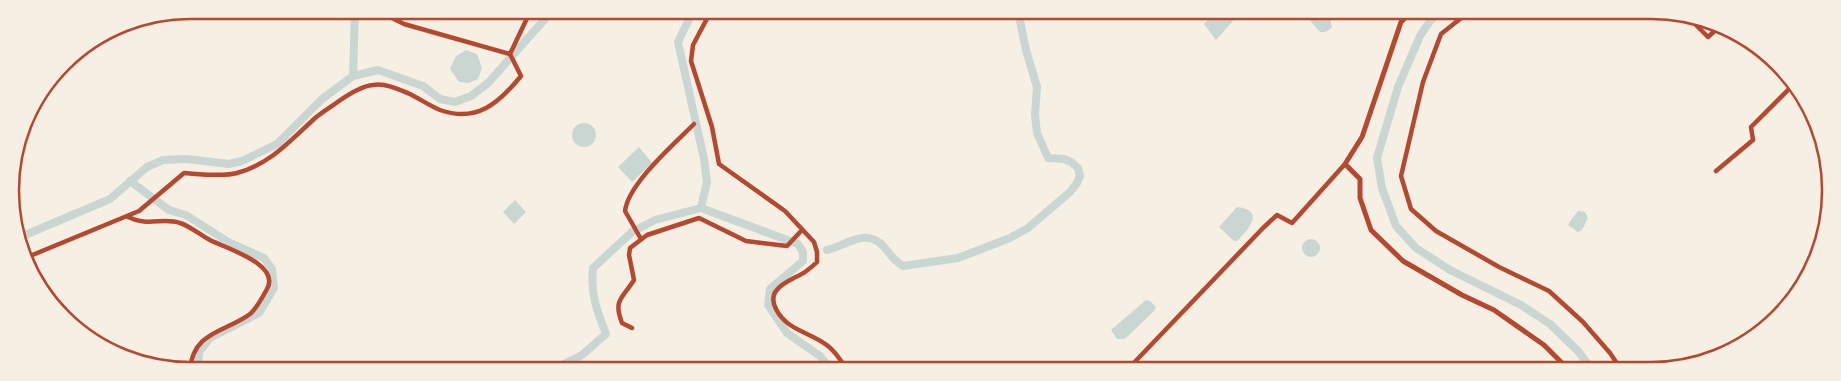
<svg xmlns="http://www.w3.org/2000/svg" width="1841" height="381" font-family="Montserrat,sans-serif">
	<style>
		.water { fill: #c9d6d2 }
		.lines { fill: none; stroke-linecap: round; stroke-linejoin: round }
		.canal { stroke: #c9d6d2; stroke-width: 8 }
		.minor { stroke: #b5482f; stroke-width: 4.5 }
		.tertiary { stroke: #b5482f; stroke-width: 5 }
		.rim { fill: none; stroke: #b5482f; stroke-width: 2.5 }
	</style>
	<rect width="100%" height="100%" fill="#f6efe4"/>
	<!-- water -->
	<path class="water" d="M1216,11H1224L1233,21L1216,40L1204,24Z
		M1302,11H1324L1330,18L1332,28L1325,32H1320Z
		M466,50L477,54L482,68L478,79L469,83L459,82L450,69L456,56Z
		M572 135a12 12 0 1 1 24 0a12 12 0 1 1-24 0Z
		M639,147L652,163L632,182L618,167Z
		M515,200L526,212L514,224L503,212Z
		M1237,207C1266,210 1248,230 1237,241H1234L1219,227Z
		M1578,211L1585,212L1588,218L1582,230L1578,232L1568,225L1571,220Z
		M1302 248a9 9 0 1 1 18 0a9 9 0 1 1-18 0Z
		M1146,300L1150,301L1156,307L1154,311L1128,336L1124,339H1117L1111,330Z"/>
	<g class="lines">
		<!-- canal -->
		<path class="canal" d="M693,11L678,42L704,159L707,182L701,208
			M1440,11L1430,21L1420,36L1398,87L1377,158L1382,188L1396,226L1416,248L1450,270L1521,305L1550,324L1578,351L1593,371
			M353,76L378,70L423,86L440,99L455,102L471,96L488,83L553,10
			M130,181L169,210L186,215L230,243L264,258L272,269L274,288L259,313L210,338L199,352L198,370
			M18,238L110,199L147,167L163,160L187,159L229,164L242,161L277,144L322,99L353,76L355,10
			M827,250C847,245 867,227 884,247C890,254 894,261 903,266L958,258L1010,238L1028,228L1070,192L1077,183L1080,176L1078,168L1071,162L1064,159L1048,158L1037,133L1035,115L1037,87L1026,50L1018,11
			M552,370L582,355L606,334C597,310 590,294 593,268L632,232L655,220L701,208L798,244L803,252V261L770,289L768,305L787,333L820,356L832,370"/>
		<!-- minor -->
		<path class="minor" d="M711,11L693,45L691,61L712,127L719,164L785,211L814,242L817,252V262C813,266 809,269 805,272C796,278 782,282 776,291C772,296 773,304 776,309C787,331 811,332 828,346C836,352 842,362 847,370
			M1470,11L1441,34L1423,82L1401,176L1411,209L1436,231L1499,267L1549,291L1583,322L1610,353L1622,371
			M1687,16L1708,37L1719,27
			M510,54L529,14L533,10
			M1716,171L1753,140L1751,127L1795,83
			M128,217C148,227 163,217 180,223C190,226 200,235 210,240C225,248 281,264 267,289C263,296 257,308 250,314C226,332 193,331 190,370
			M641,239L625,211C628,184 674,144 694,124
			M25,258L139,211L184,173C199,174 223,177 237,173C270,164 290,141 314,119C322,112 331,107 339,101C349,94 361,86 373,85C386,83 398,89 410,94C420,99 430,106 440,110C477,123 499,103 521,76L510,54L404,24L376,10
			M632,328L622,323C613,300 622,299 634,280L629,255L630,248L647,235L699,218L746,241L787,246L802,230
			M1127,370L1263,228L1277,215L1292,223L1345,164"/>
		<!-- tertiary -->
		<path class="tertiary" d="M1412,11L1401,22L1362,137L1345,164L1360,179V198L1371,230L1403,261L1462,295L1494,310L1544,345L1570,371"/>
	</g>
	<!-- crop -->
	<path d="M0 0H1841V381H0ZM190 19H1651A171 171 0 0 1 1822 190V191A171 171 0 0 1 1651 362H190A171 171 0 0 1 19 191V190A171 171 0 0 1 190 19Z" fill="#f6efe4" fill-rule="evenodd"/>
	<path class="rim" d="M190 19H1651A171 171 0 0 1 1822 190V191A171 171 0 0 1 1651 362H190A171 171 0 0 1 19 191V190A171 171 0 0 1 190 19Z"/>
</svg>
